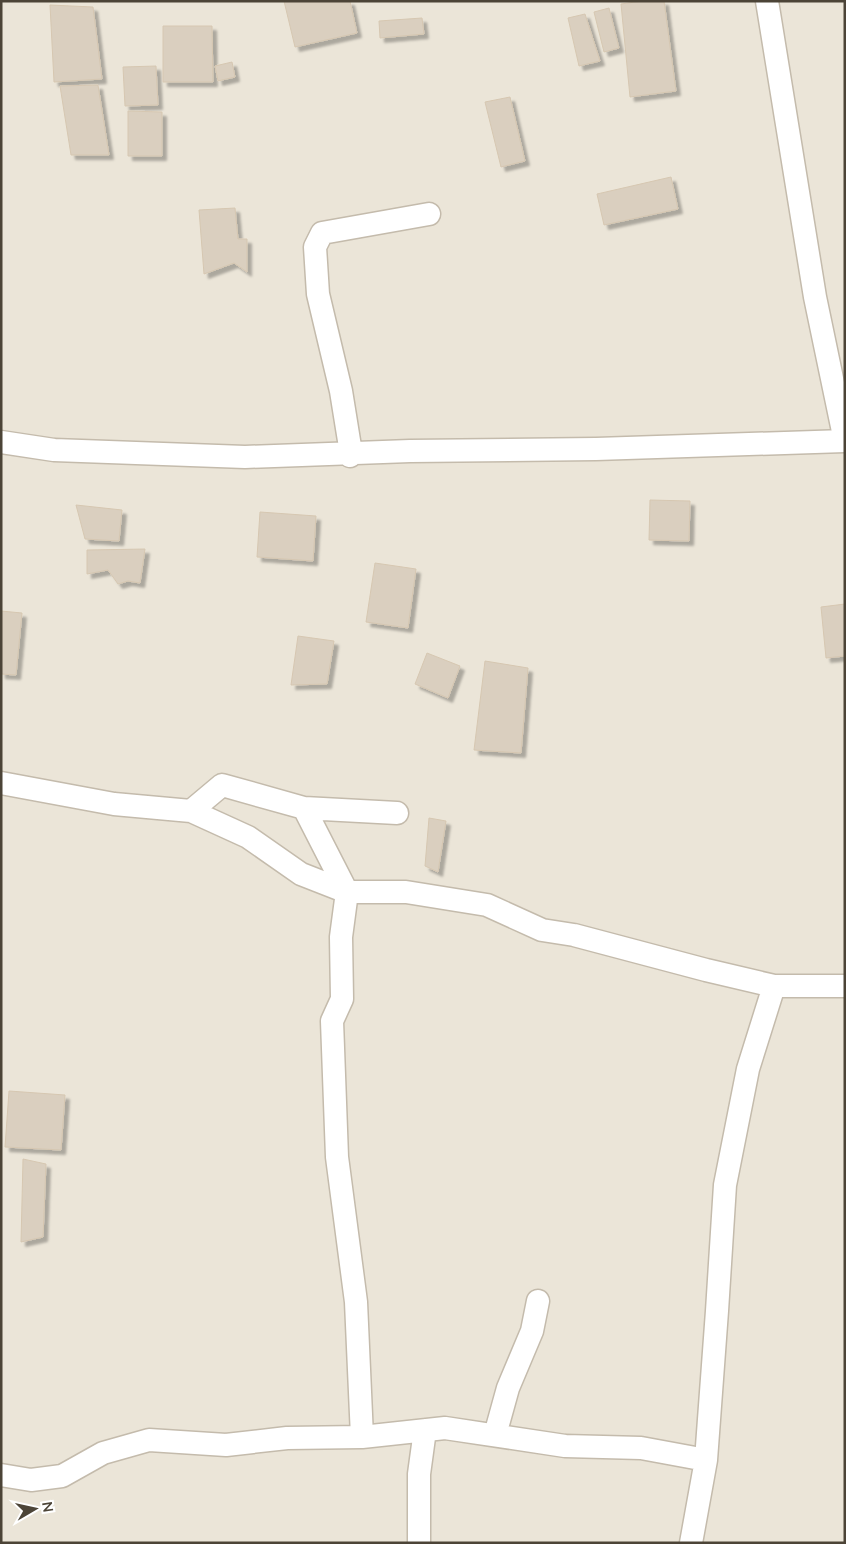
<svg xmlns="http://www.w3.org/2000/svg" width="846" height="1544" font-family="Mulish,sans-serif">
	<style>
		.residential { fill: #ebe5d8 }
		.building { fill: #dacfbf; stroke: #d6c7b1; filter: url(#shadow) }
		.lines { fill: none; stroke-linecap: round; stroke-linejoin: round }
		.street-casing { stroke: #c4bbac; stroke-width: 25 }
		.street { stroke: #fff; stroke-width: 22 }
	</style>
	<defs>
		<filter id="shadow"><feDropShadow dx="4.5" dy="4.5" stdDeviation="1" flood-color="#0004"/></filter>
	</defs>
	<rect width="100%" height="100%" fill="#f7f3eb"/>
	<!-- residential -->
	<path class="residential" d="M1,1H845V1543H1Z"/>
	<!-- building -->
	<path class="building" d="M284,1H350L357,33L295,47Z
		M642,1H664L676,91L630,97L621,4Z
		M50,5L93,7L102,79L54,82Z
		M609,8L619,48L604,52L594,12Z
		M585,14L600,61L579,66L568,18Z
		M422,18L424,34L380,38L379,21Z
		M163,26H212L213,82H163Z
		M232,62L235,77L218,81L215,66Z
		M156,66L158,105L125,106L123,67Z
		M98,85L109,155H71L60,86Z
		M510,97L525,161L501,167L485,102Z
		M128,111L162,112V156H128Z
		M671,177L678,209L604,225L597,194Z
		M235,208L238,239H247V272L234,263L204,274L199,210Z
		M650,500L690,501L689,541L649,540Z
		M76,505L122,510L119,541L85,539Z
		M260,512L316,516L313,561L257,557Z
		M145,549L140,583L128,581L118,584L108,570L87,574V550Z
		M375,563L416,569L408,628L366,622Z
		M845,604V656L826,658L821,607Z
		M1,611L22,613L16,675L1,674Z
		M298,636L334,641L327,684L291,685Z
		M427,653L460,666L448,698L415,684Z
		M485,661L528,668L521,753L474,750Z
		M429,818L446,821L438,872L425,866Z
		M9,1091L65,1095L61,1150L5,1147Z
		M23,1159L46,1164L43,1237L21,1242Z"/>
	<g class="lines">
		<defs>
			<path id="street" d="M1,442L54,450L245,457L410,451L596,449L845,441L815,297L767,1
				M350,456L351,453L341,391L318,294L315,247L322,233L429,214
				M1,783L114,804L191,811L248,837L301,874L347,892H406L487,905L542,930L574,935L706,970L774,986H845
				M304,808L347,892L341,937L342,999L332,1021L337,1157L356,1302L362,1437
				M191,811L222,785L304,808L397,813
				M495,1435L508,1388L532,1331L538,1301
				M1,1475L31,1480L62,1476L103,1453L149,1440L226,1445L287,1438L362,1437L445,1428L565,1446L641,1448L706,1460
				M419,1543V1474L425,1430
				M691,1543L706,1460L717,1311L725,1185L748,1069L774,986"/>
		</defs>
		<!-- street casing -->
		<use href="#street" class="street-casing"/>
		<!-- street -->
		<use href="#street" class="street"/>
	</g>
	<!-- border -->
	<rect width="846" height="1544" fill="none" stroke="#4c4437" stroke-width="5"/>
	<!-- north arrow -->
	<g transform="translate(35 1509) rotate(81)" stroke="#ffffff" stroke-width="4" paint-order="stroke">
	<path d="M0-4L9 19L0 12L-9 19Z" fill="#4c4437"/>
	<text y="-8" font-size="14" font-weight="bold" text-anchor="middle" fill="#4c4437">N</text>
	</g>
</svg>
